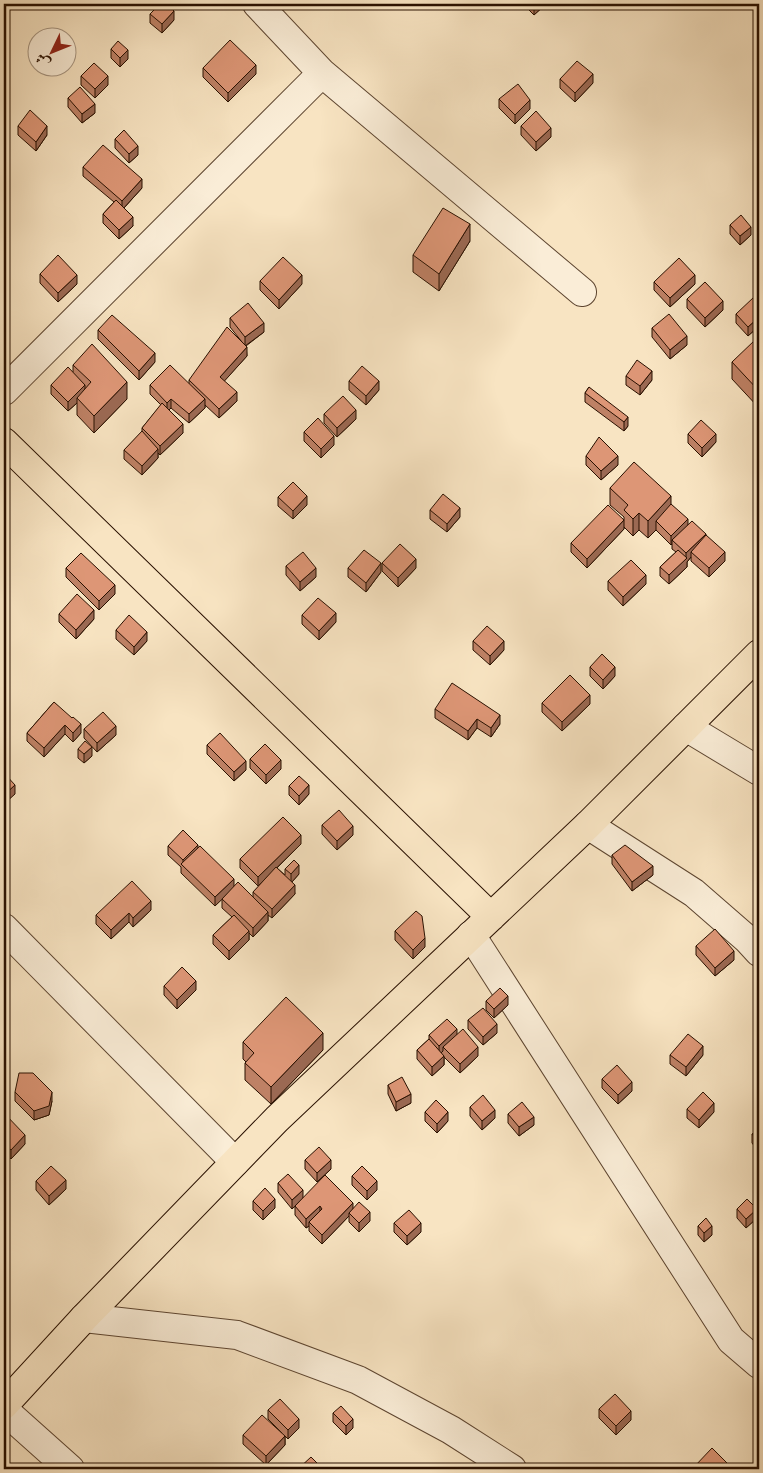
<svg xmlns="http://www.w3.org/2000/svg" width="763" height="1473" font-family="Cardo,Amiri,serif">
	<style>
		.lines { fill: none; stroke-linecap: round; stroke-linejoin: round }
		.minor-casing { stroke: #5d4530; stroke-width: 30 }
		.major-casing { stroke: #291000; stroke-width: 30 }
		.minor { stroke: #faedd7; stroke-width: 28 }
		.major { stroke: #f8e4c2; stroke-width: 28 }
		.wall { fill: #be8165; stroke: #291000 }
		.shaded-wall { fill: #9b6953; stroke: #291000 }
		.building { fill: #dd9676; stroke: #291000 }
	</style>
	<rect width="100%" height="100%" fill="#f8e4c2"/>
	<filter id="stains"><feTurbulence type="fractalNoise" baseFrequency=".004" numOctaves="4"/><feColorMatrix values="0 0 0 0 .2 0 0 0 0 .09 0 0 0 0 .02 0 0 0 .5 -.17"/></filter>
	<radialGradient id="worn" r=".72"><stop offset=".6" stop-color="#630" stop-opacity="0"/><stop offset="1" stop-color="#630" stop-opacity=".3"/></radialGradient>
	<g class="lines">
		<defs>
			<path id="minor" d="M257,4L322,73
				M4,391L322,73L582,292
				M686,727L759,771
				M588,825L694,893L748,940L759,952
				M4,928L235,1162
				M471,935L731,1340L759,1364
				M84,1318L237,1335L358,1380L451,1430L512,1469
				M4,1410L70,1469"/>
			<path id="major" d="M4,442L491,917
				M4,1405L84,1318L277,1119L588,825L759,654"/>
		</defs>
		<!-- minor casing -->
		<use href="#minor" class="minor-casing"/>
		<!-- major casing -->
		<use href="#major" class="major-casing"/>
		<!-- minor -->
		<use href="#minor" class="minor"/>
		<!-- major -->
		<use href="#major" class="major"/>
	</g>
	<!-- wall -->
	<path class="wall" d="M523,4H546L534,15Z
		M150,14L174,20L162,33L150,23Z
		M111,49L128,59L120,67L111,58Z
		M203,68L256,74L228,102L203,77Z
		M81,76L108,85L95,98L81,85Z
		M560,79L593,83L575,102L560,88Z
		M68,98L95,113L82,123L68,107Z
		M499,99L530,109L515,124L499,108Z
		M18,126L47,135L36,151L18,135Z
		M521,126L551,137L536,151L521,135Z
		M115,139L138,155L129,163L115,148Z
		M83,167L142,188L124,208L133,226L119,239L103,223V214L114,202L83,176Z
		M730,225L751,235L740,245L730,234Z
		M470,241L439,291L413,272V255Z
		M40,274L77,284L58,302L40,283Z
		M260,281L302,284L279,309L260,290Z
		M654,282L695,284L670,307L654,290Z
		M687,299L723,310L705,327L687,308Z
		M759,303V326L748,336L736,323V314Z
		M230,318L264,332L246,346L247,356L224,381L237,401L219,418L205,405V408L189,423L171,408L169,410L183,433L160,455L158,453V458L142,475L124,459V450L142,432V428L161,405L150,394V385L189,384V380L242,342L230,327Z
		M652,328L687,345L670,359L652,337Z
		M98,330L155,362L139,380L98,339Z
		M759,344V408L732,379V362Z
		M73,365L127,399L94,433L77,415V403L68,411L51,394V385L73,372Z
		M626,376L652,380L640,395L626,385Z
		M349,381L379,390L366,405L349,390Z
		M589,387L628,426L624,431L585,402V393Z
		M324,414L356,419L337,437L324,423Z
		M304,432L334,445L321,458L304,441Z
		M688,434L716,442L702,457L688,443Z
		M586,456L618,465L601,480L586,465Z
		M759,479V493L757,490V482Z
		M610,488L671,504L688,525L725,561L709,577L691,561V557L687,562V567L669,584L660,576V567L676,552L672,549V544L671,545L656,530L648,538L639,530L633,536L624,527V529L587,568L571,552V543L624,520V517L610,505Z
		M278,497L307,505L293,519L278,506Z
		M430,510L460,517L447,532L430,519Z
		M382,563L416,568L398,587L382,571Z
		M286,566L316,577L300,591L286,575Z
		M66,568L115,594L99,610L66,577Z
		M348,568L381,572L366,592L348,577Z
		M608,581L646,584L623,606L608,590Z
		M59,614L94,619L76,639L59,622Z
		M302,615L336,622L319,640L302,624Z
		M116,630L147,641L134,655L116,639Z
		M473,641L504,650L490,665L473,650Z
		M590,667L615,676L603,689L590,676Z
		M54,702L81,733L73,742L65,734L44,757L27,741V733Z
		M542,703L590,704L562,731L542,712Z
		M435,709L500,724L491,737L477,728L468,740L435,718Z
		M84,729L116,735L97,752L84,738Z
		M207,745L246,770L234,781L207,754Z
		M78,749L92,756L84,763L78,758Z
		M250,759L281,769L266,784L250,768Z
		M289,786L309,794L299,805L289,795Z
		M322,825L353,835L337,850L322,834Z
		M301,844L277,868L285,875V869L299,874L292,882L295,894L272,918L268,915V921L253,937L249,933V940L229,960L213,944V935L232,917L222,908V899L215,906L181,873V867L168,855V846L198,848L234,886L253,897V892L267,878L258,886L240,868V859Z
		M612,855L653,875L632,891L612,864Z
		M151,910L133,927L129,922L111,939L96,924V915Z
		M395,931L425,947L413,959L395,940Z
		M696,946L734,960L715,976L696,955Z
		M164,986L196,990L177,1009L164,995Z
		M486,1001L508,1005L494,1018L486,1010Z
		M468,1020L497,1033L483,1045L468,1029Z
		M457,1034L478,1056L460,1073L444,1057V1065L432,1076L417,1059V1050L429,1039V1035Z
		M243,1042L323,1050L271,1104L245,1080V1063L246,1062L243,1059Z
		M759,1048V1067L754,1062V1053Z
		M670,1055H703L686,1076L670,1064Z
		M602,1079L632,1091L618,1104L602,1088Z
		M388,1085L411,1103L396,1111L388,1094Z
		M15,1092L52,1101L49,1115L34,1120L15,1101Z
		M470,1107L495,1118L482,1130L470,1116Z
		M687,1109L714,1112L699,1128L687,1118Z
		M425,1112L448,1121L437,1133L425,1121Z
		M4,1113L25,1144L11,1159L4,1152Z
		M508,1114L534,1125L519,1136L508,1123Z
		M759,1129V1152L752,1143V1134Z
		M305,1160L331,1169L317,1182L305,1169Z
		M759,1164V1183L755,1178V1169Z
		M352,1176L377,1190L367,1200L352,1185Z
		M36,1181L66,1189L49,1205L36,1190Z
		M278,1183L303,1198L353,1208L370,1221L359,1232L349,1222V1216L322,1244L309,1231V1226L306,1228L295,1215V1206L292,1209L278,1192Z
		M253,1201L275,1208L263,1220L253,1210Z
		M737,1209L757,1218L746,1228L737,1218Z
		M394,1223L421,1232L407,1245L394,1232Z
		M698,1226L712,1235L704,1242L698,1235Z
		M759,1400V1418L755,1414V1405Z
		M599,1409L631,1420L616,1435L599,1418Z
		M268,1410L299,1428L288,1439L285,1436V1445L266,1465L243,1444V1435L282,1433L268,1419Z
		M333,1413L353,1428L346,1435L333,1422Z"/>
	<!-- shaded-wall -->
	<path class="shaded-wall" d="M534,4H546L534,15Z
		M174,11V20L162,33V24Z
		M128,50V59L120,67V58Z
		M256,65V74L228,102V93Z
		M593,74V83L575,102V93Z
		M108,76V85L95,98V89Z
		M530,100V109L515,124V115Z
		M95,104V113L82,123V114Z
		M47,126V135L36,151V142Z
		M551,128V137L536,151V142Z
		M138,146V155L129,163V154Z
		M142,179V188L122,210V201Z
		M133,217V226L119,239V230Z
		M470,224V241L439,291V274Z
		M751,227V235L740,245V236Z
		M77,275V284L58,302V293Z
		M302,275V284L279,309V300Z
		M695,275V284L670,307V298Z
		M723,301V310L705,327V318Z
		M759,317V326L748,336V327Z
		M264,323V332L245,346V337Z
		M687,336V345L670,359V350Z
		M247,347V356L220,386V377Z
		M155,353V362L139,380V371Z
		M652,371V380L640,395V386Z
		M379,381V390L366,405V396Z
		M127,382V399L94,433V416Z
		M85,385V394L77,398V403L68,411V402Z
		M237,392V401L219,418V409Z
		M171,399V408L167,412V403Z
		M205,399V408L189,423V414Z
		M356,410V419L337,437V428Z
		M628,417V426L624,431V422Z
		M183,424V433L160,455V446Z
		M716,434V442L702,457V448Z
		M334,436V445L321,458V449Z
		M158,449V458L142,475V466Z
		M618,456V465L601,480V471Z
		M307,496V505L293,519V511Z
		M671,496V513L656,521V530L648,538V521Z
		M460,508V517L447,532V524Z
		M639,513V530L633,536V519Z
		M688,519V528L672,540V544L671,545V536Z
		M624,520V529L587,568V559Z
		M706,534V543L691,552V557L687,562V567L669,584V575L686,558V553Z
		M725,552V561L709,577V568Z
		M416,559V568L398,587V578Z
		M381,563V572L366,592V583Z
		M316,568V577L300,591V582Z
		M646,575V584L623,606V597Z
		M115,585V594L99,610V601Z
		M94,610V619L76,639V630Z
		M336,613V622L319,640V631Z
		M147,632V641L134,655V647Z
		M504,641V650L490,665V656Z
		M615,667V676L603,689V680Z
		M590,695V704L562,731V722Z
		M500,715V724L491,737V728Z
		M477,719V728L468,740V731Z
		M81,724V733L73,742V733Z
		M65,725V734L44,757V748Z
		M116,726V735L97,752V743Z
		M92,747V756L84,763V754Z
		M281,760V769L266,784V775Z
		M246,761V770L234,781V772Z
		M15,785V794L4,804V795Z
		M309,785V794L299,805V796Z
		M353,826V835L337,850V841Z
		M301,835V844L258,886V877Z
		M198,845V854L183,866V860Z
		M299,865V874L291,883V874Z
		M653,866V875L632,891V882Z
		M234,879V888L215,906V897Z
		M295,885V894L272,918V909Z
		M151,901V910L133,927V918Z
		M268,912V921L253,937V928Z
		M129,913V922L111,939V930Z
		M249,931V940L229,960V951Z
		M425,938V947L413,959V950Z
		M734,951V960L715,976V968Z
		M196,981V990L177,1009V1000Z
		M508,996V1005L494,1018V1009Z
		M497,1024V1033L483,1045V1037Z
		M457,1029V1038L443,1047V1051L439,1055V1046Z
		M323,1033V1050L271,1104V1087Z
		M703,1046V1055L686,1076V1067Z
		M478,1047V1056L460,1073V1064Z
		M444,1056V1065L432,1076V1067Z
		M632,1082V1091L618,1104V1095Z
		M52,1092V1101L49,1115L34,1120V1111Z
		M411,1094V1103L396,1111V1102Z
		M714,1103V1112L699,1128V1120Z
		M495,1110V1118L482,1130V1121Z
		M448,1112V1121L437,1133V1124Z
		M534,1117V1125L519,1136V1127Z
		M25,1135V1144L11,1159V1150Z
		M331,1160V1169L317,1182V1173Z
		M66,1180V1189L49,1205V1196Z
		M377,1181V1190L367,1200V1191Z
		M303,1190V1199L292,1209V1200Z
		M275,1199V1208L263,1220V1211Z
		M353,1203V1212L349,1213V1216L322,1244V1235Z
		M320,1206V1215L309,1222V1226L306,1228V1219Z
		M757,1209V1218L746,1228V1219Z
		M370,1212V1221L359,1232V1223Z
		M421,1223V1232L407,1245V1236Z
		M712,1226V1235L704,1242V1233Z
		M631,1411V1420L616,1435V1426Z
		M299,1419V1428L288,1439V1430Z
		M353,1419V1428L346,1435V1426Z
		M285,1436V1445L266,1465V1456Z"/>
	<!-- building -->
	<path class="building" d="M160,4H167L174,11L162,24L150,14Z
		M230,40L256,65L228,93L203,68Z
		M118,41L128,50L120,58L111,49Z
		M577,61L593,74L575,93L560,79Z
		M94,63L108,76L95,89L81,76Z
		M518,84L530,100L515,115L499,99Z
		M80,87L95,104L82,114L68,98Z
		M30,110L47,126L36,142L18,126Z
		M536,111L551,128L536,142L521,126Z
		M124,130L138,146L129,154L115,139Z
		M103,145L142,179L122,201L83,167Z
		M116,200L133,217L119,230L103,214Z
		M443,208L470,224L439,274L413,255Z
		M741,215L751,227L740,236L730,225Z
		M58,255L77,275L58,293L40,274Z
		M283,257L302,275L279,300L260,281Z
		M679,258L695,275L670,298L654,282Z
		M705,282L723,301L705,318L687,299Z
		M754,297L759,303V317L748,327L736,314Z
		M248,303L264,323L245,337L230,318Z
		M669,314L687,336L670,350L652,328Z
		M112,315L155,353L139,371L98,330Z
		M227,327L247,347L220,377L237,392L219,409L189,380Z
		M755,340L759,344V391L732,362Z
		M92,344L127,382L94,416L77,398L91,382L73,365Z
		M637,360L652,371L640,386L626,376Z
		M170,365L205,399L189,414L171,399L167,403L150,385Z
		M362,366L379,381L366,396L349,381Z
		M68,367L85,385L68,402L51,385Z
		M589,387L628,417L624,422L585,393Z
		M343,396L356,410L337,428L324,414Z
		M162,403L183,424L160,446L142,428Z
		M318,418L334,436L321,449L304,432Z
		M701,420L716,434L702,448L688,434Z
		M142,431L158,449L142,466L124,450Z
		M599,437L618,456L601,471L586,456Z
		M634,462L671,496L648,521L639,513L633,519L624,510L628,505L610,488Z
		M293,482L307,496L293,511L278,497Z
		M443,494L460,508L447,524L430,510Z
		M671,504L688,519L671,536L656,521Z
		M608,505L624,520L587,559L571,543Z
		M692,521L706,534L686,553L672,540Z
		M706,535L725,552L709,568L691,552Z
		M400,544L416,559L398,578L382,563Z
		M364,550L381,563L366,583L348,568Z
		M678,550L687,558L669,575L660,567Z
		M303,552L316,568L300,582L286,566Z
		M81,553L115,585L99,601L66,568Z
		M631,560L646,575L623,597L608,581Z
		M77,594L94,610L76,630L59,614Z
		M318,598L336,613L319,631L302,615Z
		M129,615L147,632L134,647L116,630Z
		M487,626L504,641L490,656L473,641Z
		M602,654L615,667L603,680L590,667Z
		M570,675L590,695L562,722L542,703Z
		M452,683L500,715L491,728L477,719L468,731L435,709Z
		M54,702L72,718L73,717L81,724L73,733L65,725L44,748L27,733Z
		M103,712L116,726L97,743L84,729Z
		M220,733L246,761L234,772L207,745Z
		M85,741L92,747L84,754L78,749Z
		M265,744L281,760L266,775L250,759Z
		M4,773L15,785L4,795Z
		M299,776L309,785L299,796L289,786Z
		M339,810L353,826L337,841L322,825Z
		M283,817L301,835L258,877L240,859Z
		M183,830L198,845L183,860L168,846Z
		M625,845L653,866L632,882L612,855Z
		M200,846L234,879L215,897L181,864Z
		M294,860L299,865L291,874L285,869Z
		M276,867L295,885L272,909L253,892Z
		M132,881L151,901L133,918L129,913L111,930L96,915Z
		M238,882L268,912L253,928L222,899Z
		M416,911L422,916L425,938L413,950L395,931Z
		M234,915L249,931L229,951L213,935Z
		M715,929L734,951L715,968L696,946Z
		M182,967L196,981L177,1000L164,986Z
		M500,988L508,996L494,1009L486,1001Z
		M286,997L323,1033L271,1087L245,1063L254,1053L243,1042Z
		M483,1008L497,1024L483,1037L468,1020Z
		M447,1019L457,1029L439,1046L429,1035Z
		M463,1029L478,1047L460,1064L443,1047Z
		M688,1034L703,1046L686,1067L670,1055Z
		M429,1039L444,1056L432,1067L417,1050Z
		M759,1048V1058L754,1053Z
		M617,1065L632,1082L618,1095L602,1079Z
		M19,1073H33L52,1092L49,1106L34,1111L15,1092Z
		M402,1077L411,1094L396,1102L388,1085Z
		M703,1092L714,1103L699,1120L687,1109Z
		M483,1095L495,1110L482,1121L470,1107Z
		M436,1100L448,1112L437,1124L425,1112Z
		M522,1102L534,1117L519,1127L508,1114Z
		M4,1113L25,1135L11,1150L4,1143Z
		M759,1129V1143L752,1134Z
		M319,1147L331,1160L317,1173L305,1160Z
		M759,1164V1174L755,1169Z
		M51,1166L66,1180L49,1196L36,1181Z
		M362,1166L377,1181L367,1191L352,1176Z
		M288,1174L303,1190L292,1200L278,1183Z
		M325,1175L353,1203L322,1235L309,1222L322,1209L320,1206L306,1219L295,1206Z
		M265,1188L275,1199L263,1211L253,1201Z
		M747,1199L757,1209L746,1219L737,1209Z
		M359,1202L370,1212L359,1223L349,1213Z
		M409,1210L421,1223L407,1236L394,1223Z
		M706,1218L712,1226L704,1233L698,1226Z
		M615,1394L631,1411L616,1426L599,1409Z
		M280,1399L299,1419L288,1430L268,1410Z
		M759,1400V1409L755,1405Z
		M341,1406L353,1419L346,1426L333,1413Z
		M262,1415L285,1436L266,1456L243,1435Z
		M712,1448L733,1469H696L694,1467Z
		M311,1457L320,1466L317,1469H298Z"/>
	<!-- margin -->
	<rect width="763" height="1473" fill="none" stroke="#f8e4c2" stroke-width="20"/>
	<rect x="5" y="5" width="753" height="1463" fill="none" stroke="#291000" stroke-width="2.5"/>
	<rect x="10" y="10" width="743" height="1453" fill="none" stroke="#291000"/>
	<!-- north arrow -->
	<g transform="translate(52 52) rotate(227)"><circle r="24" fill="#faedd7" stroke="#a69581"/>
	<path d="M0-4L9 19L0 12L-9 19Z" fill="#8f2418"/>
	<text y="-8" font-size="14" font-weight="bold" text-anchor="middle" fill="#291000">ش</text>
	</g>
	<rect width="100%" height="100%" filter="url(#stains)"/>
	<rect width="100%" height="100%" fill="url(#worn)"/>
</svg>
